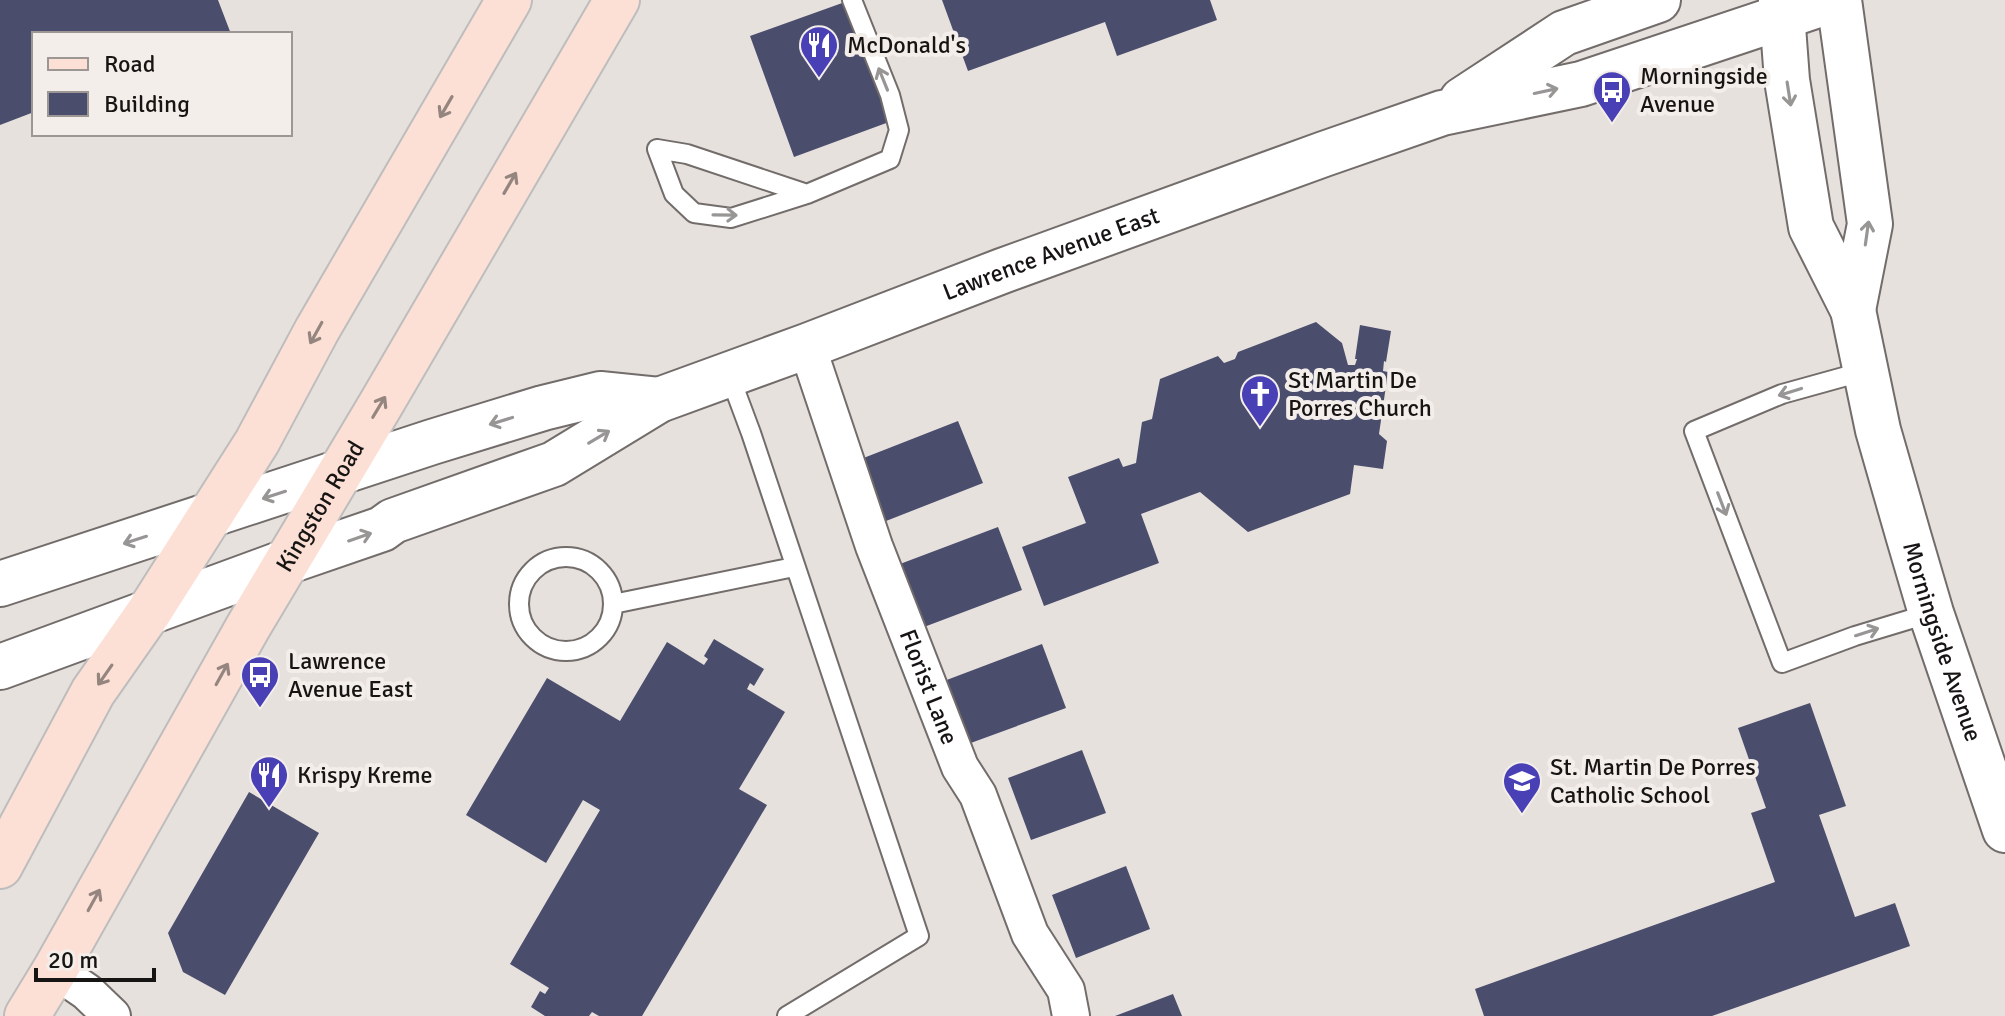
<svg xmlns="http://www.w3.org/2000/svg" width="2005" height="1016" font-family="Signika,sans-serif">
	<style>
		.building { fill: #4a4d6c }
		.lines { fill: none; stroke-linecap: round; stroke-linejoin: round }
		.service-casing { stroke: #726c6a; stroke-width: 22 }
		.minor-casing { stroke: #726c6a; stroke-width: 40 }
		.secondary-casing { stroke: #726c6a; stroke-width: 48 }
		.primary-casing { stroke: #bebdbd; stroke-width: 48 }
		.service { stroke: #fff; stroke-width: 18 }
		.minor { stroke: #fff; stroke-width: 36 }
		.secondary { stroke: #fff; stroke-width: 44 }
		.primary { stroke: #fce0d6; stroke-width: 44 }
		.oneway { stroke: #979695 }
		.oneway2 { stroke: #95857f }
		.labels { text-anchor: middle; stroke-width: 8; stroke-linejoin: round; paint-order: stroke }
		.poi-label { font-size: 24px; fill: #171514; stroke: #f4eeeb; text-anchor: start }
		.street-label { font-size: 24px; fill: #171514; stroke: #f4eeeb }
	</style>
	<rect width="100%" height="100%" fill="#e7e1de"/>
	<!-- building -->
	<path class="building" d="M0,0H218L231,34H34V112L0,125Z
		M942,0H1210L1217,20L1117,56L1105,22L968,71Z
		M845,2L889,122L794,157L750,36Z
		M1316,322L1342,343L1348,365H1355L1357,359H1355L1360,325L1391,331L1386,362L1384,361L1383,371L1388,372L1379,434L1387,441L1383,469L1354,465L1350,494L1248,532L1200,492L1141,514L1159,563L1044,606L1022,547L1086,523L1068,477L1119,458L1123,467L1136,463L1142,422L1152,419L1160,379L1218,356L1224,363L1235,359L1238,352Z
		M958,421L983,483L886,521L861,459Z
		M998,527L1022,590L924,627L900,564Z
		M714,639L764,669L754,686L750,683L747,689L785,712L739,789L767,805L642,1016H599L592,1012L589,1016H545L531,1007L540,991L545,994L549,988L510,964L600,810L583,800L546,863L466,815L547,678L620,721L667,642L704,665L708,659L704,656Z
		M1042,644L1066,708L968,744L944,681Z
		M1810,703L1846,806L1819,815L1855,917L1895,903L1910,946L1712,1016H1484L1475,989L1775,882L1751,813L1766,808L1738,728Z
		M1082,750L1106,813L1031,840L1008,778Z
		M249,792L319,833L225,995L183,972L168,933Z
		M1126,866L1150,929L1076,958L1052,895Z
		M1173,994L1182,1016H1115Z"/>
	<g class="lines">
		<defs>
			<path id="service" d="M657,149L674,194L694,213L731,218L807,194L890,159L899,130L890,95L852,0
				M657,149L687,154L807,194
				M1865,371L1782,394L1694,431L1782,663L1855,636L1931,613
				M729,374L751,433L919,936L787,1016
				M519 604a47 47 0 1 1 94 0a47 47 0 1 1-94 0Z
				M613,604L794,567"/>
			<g id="minor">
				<path id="s1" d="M807,346L874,546L960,767L978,795L1030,934L1066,990L1071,1016"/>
				<path d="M55,970L87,992L112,1016"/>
			</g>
			<g id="secondary">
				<path id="s2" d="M1781,0L1787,80L1811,227L1853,310L1878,430L1909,538L1931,613L2005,830"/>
				<path d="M1839,0L1870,224L1853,310"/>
				<path d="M1462,100L1564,33L1658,0"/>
				<path d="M0,584L432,442L543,408L600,394L659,400"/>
				<path id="s3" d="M0,667L286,562L382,529L393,521L554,464L659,400L807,346L1002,271L1324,154L1442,113L1581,84L1833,0"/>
			</g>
			<g id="primary">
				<path d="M0,866L93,692L149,612L257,442L317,330L509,0"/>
				<path id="s4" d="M27,1016L55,970L248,627L381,404L617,0"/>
			</g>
		</defs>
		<!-- service casing -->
		<use href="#service" class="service-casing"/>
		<!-- minor casing -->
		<use href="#minor" class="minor-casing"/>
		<!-- secondary casing -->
		<use href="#secondary" class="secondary-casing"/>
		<!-- primary casing -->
		<use href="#primary" class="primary-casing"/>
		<!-- service -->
		<use href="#service" class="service"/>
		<!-- minor -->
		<use href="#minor" class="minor"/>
		<!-- secondary -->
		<use href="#secondary" class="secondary"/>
		<!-- primary -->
		<use href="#primary" class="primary"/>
	</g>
	<!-- one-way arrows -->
	<defs><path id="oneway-shaft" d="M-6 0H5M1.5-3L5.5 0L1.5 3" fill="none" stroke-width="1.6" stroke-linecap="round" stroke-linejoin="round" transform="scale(2)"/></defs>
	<g class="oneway">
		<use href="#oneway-shaft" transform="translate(883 79) rotate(-112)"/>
		<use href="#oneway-shaft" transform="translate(1546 91) rotate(-12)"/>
		<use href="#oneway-shaft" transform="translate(1789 94) rotate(81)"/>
		<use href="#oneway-shaft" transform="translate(725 215) rotate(1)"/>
		<use href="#oneway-shaft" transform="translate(1867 233) rotate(-82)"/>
		<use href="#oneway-shaft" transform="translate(1790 392) rotate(163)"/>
		<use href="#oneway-shaft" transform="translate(501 421) rotate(163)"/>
		<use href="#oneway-shaft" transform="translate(599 437) rotate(-31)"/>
		<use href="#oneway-shaft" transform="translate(274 495) rotate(162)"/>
		<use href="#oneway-shaft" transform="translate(1722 504) rotate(69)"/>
		<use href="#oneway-shaft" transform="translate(360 537) rotate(-19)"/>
		<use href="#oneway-shaft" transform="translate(135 540) rotate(162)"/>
		<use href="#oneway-shaft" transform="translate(1867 632) rotate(-18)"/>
	</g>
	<g class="oneway2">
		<use href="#oneway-shaft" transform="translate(446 107) rotate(120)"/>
		<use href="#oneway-shaft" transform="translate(510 183) rotate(-60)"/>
		<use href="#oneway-shaft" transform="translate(316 333) rotate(119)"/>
		<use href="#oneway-shaft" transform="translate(379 407) rotate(-59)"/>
		<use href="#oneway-shaft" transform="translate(222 674) rotate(-61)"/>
		<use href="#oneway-shaft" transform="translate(105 675) rotate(125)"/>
		<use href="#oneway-shaft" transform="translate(94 900) rotate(-61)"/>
	</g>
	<!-- icons -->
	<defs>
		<symbol id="restaurant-pin" viewBox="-11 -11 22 30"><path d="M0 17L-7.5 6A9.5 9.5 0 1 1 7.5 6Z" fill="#4a40b6" stroke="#f4eeeb"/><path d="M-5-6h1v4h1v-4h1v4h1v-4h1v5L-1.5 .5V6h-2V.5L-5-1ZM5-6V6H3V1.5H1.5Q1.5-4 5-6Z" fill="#fff"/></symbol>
		<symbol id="bus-pin" viewBox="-11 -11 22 30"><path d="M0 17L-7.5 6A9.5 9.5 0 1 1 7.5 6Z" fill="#4a40b6" stroke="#f4eeeb"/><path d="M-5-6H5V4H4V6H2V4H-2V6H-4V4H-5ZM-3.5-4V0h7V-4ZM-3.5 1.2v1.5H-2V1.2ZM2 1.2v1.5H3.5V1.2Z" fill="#fff"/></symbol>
		<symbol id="church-pin" viewBox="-11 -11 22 30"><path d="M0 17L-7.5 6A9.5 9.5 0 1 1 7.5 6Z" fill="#4a40b6" stroke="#f4eeeb"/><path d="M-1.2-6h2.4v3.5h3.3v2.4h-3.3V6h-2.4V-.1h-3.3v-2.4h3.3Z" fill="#fff"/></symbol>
		<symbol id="school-pin" viewBox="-11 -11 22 30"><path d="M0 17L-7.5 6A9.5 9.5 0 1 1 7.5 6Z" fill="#4a40b6" stroke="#f4eeeb"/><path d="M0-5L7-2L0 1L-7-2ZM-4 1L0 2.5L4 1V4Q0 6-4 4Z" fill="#fff"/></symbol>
	</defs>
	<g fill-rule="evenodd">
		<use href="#restaurant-pin" x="797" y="23" width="44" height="60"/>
		<use href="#bus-pin" x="1590" y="68" width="44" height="60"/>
		<use href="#church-pin" x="1238" y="372" width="44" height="60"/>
		<use href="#bus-pin" x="238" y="653" width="44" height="60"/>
		<use href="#restaurant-pin" x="247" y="753" width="44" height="60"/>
		<use href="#school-pin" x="1500" y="759" width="44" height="60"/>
	</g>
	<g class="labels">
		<!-- poi labels -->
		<g class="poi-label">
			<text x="847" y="53">McDonald's</text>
			<text x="1640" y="84">Morningside<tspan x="1640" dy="28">Avenue</tspan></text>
			<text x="1288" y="388">St Martin De<tspan x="1288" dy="28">Porres Church</tspan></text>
			<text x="288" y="669">Lawrence<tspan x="288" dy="28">Avenue East</tspan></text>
			<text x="1550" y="775">St. Martin De Porres<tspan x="1550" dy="28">Catholic School</tspan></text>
			<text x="297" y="783">Krispy Kreme</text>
		</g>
		<!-- street labels -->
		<g class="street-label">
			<text dy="8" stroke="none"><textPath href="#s3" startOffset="1132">Lawrence Avenue East</textPath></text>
			<text dy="8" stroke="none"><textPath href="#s4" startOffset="588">Kingston Road</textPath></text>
			<text dy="8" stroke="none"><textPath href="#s2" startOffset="666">Morningside Avenue</textPath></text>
			<text dy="8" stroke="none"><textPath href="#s1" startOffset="362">Florist Lane</textPath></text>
		</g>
	</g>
	<!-- legend -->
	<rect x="32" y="32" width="260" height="104" fill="#f4eeeb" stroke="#9c9795" stroke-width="2"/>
	<rect x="48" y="58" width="40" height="12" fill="#fce0d6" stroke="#9c9795" stroke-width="2"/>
	<text x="104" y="72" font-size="24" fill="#171514">Road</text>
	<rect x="48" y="92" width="40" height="24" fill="#4a4d6c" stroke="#9c9795" stroke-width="2"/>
	<text x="104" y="112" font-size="24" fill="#171514">Building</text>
	<!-- scale -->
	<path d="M36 968v12h118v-12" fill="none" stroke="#171514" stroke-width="4"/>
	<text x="48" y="968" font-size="24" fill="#171514" stroke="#f4eeeb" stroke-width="6" paint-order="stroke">20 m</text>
</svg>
